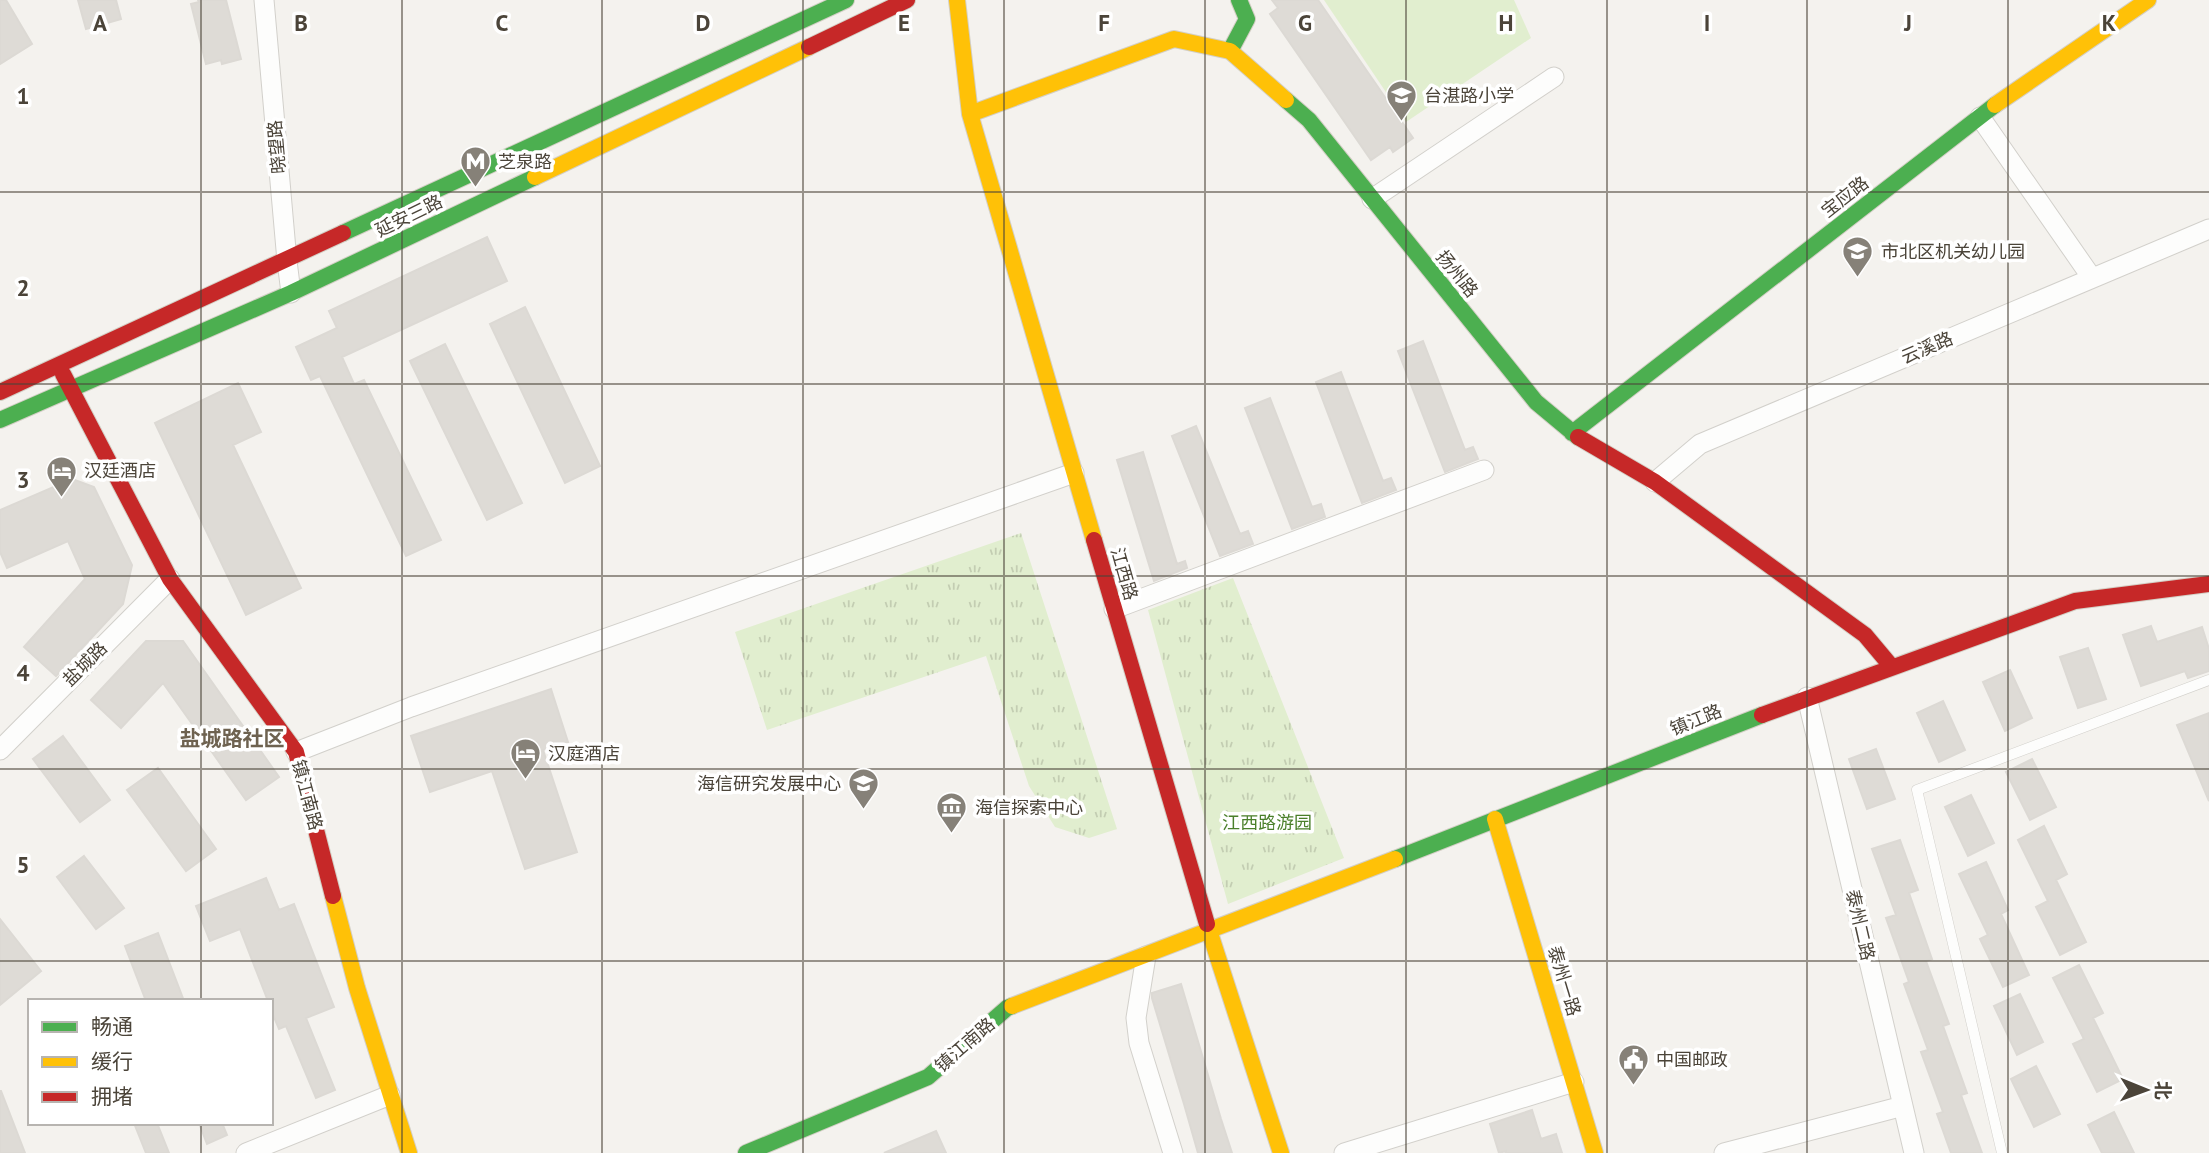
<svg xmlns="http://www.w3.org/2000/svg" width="2209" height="1153" font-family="'PT Sans','Noto Sans SC',sans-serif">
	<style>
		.grass { fill: url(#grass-tufts) }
		.pitch { fill: #e1eecf }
		.building { fill: #dedbd6; stroke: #dcd9d4; stroke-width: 2 }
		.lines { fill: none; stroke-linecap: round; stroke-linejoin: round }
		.lane-casing { stroke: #d2d0cb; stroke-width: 11 }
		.street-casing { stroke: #d2d0cb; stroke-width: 21 }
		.fast-casing { stroke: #d3cfc5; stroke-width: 18 }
		.slow-casing { stroke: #d3cfc5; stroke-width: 18 }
		.jam-casing { stroke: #d3cfc5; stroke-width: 18 }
		.lane { stroke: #fdfdfc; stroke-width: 10 }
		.street { stroke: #fdfdfc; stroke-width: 19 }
		.fast { stroke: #4caf50; stroke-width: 16 }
		.slow { stroke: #ffc107; stroke-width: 16 }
		.jam { stroke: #c62828; stroke-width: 16 }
		.grid { fill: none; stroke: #4b4439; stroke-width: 2; stroke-opacity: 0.55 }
		.labels { text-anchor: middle; stroke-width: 7; stroke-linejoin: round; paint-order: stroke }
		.poi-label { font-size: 18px; fill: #4b4439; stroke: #fff; text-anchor: start }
		.street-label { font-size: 18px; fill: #4b4439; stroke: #fff }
		.park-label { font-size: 18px; fill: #4a7f2a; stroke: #fff }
		.quarter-label { font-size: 21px; font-weight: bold; fill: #6e6250; stroke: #fff }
		.grid-label { font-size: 23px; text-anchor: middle; font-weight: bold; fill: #4b4439; stroke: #fff; stroke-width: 7; stroke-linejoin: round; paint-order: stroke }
	</style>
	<defs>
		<pattern id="grass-tufts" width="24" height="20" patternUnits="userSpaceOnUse" patternTransform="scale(1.75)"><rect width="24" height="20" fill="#e1eecf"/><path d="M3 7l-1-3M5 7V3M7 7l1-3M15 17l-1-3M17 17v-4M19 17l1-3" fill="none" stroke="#c3cdb2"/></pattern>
	</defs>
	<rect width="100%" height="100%" fill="#f4f2ee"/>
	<!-- grass -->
	<path class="grass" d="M1021,533L1117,829L1089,838L1055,827L1029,786L986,656L767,730L735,632Z
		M1233,578L1344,858L1228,904L1148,610Z"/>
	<!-- pitch -->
	<path class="pitch" d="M1324,0H1514L1531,38L1406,122Z"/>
	<!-- building -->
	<path class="building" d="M0,0H6L32,44L0,64Z
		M78,0H116L121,19L86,29Z
		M198,0H226L241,59L222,64L221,60L206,64L191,4L199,2Z
		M1272,0H1318L1413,138L1393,152L1390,147L1371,160L1270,14L1278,8Z
		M487,237L507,281L342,357L354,384L364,380L441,540L406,556L320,376L311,380L296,347L337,328L329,311Z
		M525,307L600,466L565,483L490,324Z
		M1423,341L1465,450L1473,447L1478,459L1445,472L1398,351Z
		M445,344L522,503L487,520L410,361Z
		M1341,372L1383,481L1391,478L1396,490L1362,503L1316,382Z
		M238,383L261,432L233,445L301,588L246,615L155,423Z
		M1270,398L1312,507L1321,504L1325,517L1292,529L1245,408Z
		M1196,426L1240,534L1248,531L1253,544L1220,556L1172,436Z
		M1143,452L1177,564L1185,561L1187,568L1154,581L1117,460Z
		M72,479L94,487L132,565L123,604L56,676L24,647L85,579L68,541L7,568L0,552V510Z
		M2151,626L2157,642L2202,627L2209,649V671L2188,678L2185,671L2141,686L2123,635Z
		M146,641H183L279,777L246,800L163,683L121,728L91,700Z
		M2088,648L2106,699L2078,708L2060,657Z
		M2010,670L2032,718L2005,731L1983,682Z
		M551,689L568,742L543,750L577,852L525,869L492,771L430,792L411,736Z
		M1943,701L1965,750L1939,762L1917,713Z
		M2209,713V801L2177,725Z
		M63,736L110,800L80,822L33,759Z
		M1876,749L1895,799L1867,809L1849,759Z
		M2032,759L2056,807L2030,820L2006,772Z
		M158,768L216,849L186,871L127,790Z
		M1971,795L1994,843L1968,856L1945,807Z
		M2044,826L2067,874L2056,880L2086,942L2060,955L2036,907L2048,901L2018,840Z
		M1900,840L1918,890L1909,893L1932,959L1926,961L1949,1024L1943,1026L1967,1093L1961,1095L1982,1153H1951L1937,1114L1943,1112L1921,1052L1928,1050L1904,984L1909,982L1886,918L1896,915L1872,849Z
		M84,856L124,908L96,929L57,877Z
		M1986,862L2008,910L2001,914L2029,975L2003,987L1980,939L1988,935L1959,874Z
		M266,878L279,910L294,904L334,1007L306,1018L335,1090L316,1098L286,1026L279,1029L271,1010V1001H268L240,929L210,941L196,906Z
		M0,919L41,971L0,1005Z
		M158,933L184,1001H146L125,946Z
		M2079,965L2103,1013L2093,1018L2123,1079L2097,1092L2073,1044L2084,1039L2053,978Z
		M1181,984L1221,1119L1232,1153H1198L1184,1104L1152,998V993Z
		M2020,994L2043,1042L2017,1055L1994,1006Z
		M2036,1066L2060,1114L2034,1127L2011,1079Z
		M0,1091H1L25,1153H0Z
		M1532,1110L1541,1139L1556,1134L1562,1153H1506V1151L1499,1153L1490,1124Z
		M2114,1112L2134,1153H2102L2088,1125Z
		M134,1123H157L169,1153H146Z
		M199,1123H222L227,1135L207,1144Z
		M936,1131L946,1153H884Z"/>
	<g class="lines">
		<defs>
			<path id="lane" d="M2002,1153L1917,790L2209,680"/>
			<path id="street" d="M264,0L287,261L291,293
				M1980,117L2092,278
				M1372,199L1554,77
				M1655,482L1700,444L2209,229
				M1114,609L1484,470
				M1807,697L1914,1153
				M0,750L170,579
				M296,752L411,707L1074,473
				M1146,956L1136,1018L1139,1043L1173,1153
				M246,1153L390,1095
				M1344,1153L1574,1082
				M1724,1153L1903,1106"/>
			<path id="fast" d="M1230,51L1247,19L1239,0
				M1286,100L1309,120L1536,402L1578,437
				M343,233L846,0
				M0,420L291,293L535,177
				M1572,433L1995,105
				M1395,859L1762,715
				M746,1153L928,1077L1007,1008L1012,1006"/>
			<path id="slow" d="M957,0L970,114L1094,540
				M1995,105L2148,0
				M970,114L1174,39L1230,51L1286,100
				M535,177L809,47
				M1495,819L1595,1153
				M333,896L357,988L409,1153
				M1207,924L1281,1153
				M1012,1006L1395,859"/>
			<path id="jam" d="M809,47L907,0
				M63,374L170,579L296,752L333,896
				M0,392L343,233
				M1578,437L1655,482L1865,635L1891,666
				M1094,540L1207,924
				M1762,715L2075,601L2209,584"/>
		</defs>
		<!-- lane casing -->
		<use href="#lane" class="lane-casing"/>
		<!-- street casing -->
		<use href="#street" class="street-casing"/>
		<!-- fast casing -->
		<use href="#fast" class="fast-casing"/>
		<!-- slow casing -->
		<use href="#slow" class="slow-casing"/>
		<!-- jam casing -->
		<use href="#jam" class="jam-casing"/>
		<!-- lane -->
		<use href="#lane" class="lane"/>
		<!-- street -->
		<use href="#street" class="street"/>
		<!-- fast -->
		<use href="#fast" class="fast"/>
		<!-- slow -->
		<use href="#slow" class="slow"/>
		<!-- jam -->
		<use href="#jam" class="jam"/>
	</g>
	<!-- grid -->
	<path class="grid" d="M201,0V1001M402,0V1153M602,0V1153M803,0V1153M1004,0V1153M1205,0V1153M1406,0V1153M1607,0V1153M1807,0V1153M2008,0V1153M0,192H2209M0,384H2209M0,576H2209M0,769H2209M0,961H2209M201,1123V1153"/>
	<!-- icons -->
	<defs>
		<symbol id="school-pin" viewBox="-11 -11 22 30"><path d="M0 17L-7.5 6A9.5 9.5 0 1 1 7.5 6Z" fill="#868178" stroke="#fff"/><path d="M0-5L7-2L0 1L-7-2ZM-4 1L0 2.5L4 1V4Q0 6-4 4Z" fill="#fff"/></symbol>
		<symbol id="metro-pin" viewBox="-11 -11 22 30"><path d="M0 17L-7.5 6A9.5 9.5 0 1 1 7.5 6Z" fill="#868178" stroke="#fff"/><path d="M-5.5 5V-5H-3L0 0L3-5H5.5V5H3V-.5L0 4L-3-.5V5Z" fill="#fff"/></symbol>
		<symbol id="hotel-pin" viewBox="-11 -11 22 30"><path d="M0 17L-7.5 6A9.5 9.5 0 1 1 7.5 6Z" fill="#868178" stroke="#fff"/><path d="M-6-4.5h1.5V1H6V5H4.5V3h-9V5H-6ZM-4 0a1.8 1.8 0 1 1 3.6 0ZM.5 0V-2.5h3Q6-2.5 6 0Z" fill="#fff"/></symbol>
		<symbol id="museum-pin" viewBox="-11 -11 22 30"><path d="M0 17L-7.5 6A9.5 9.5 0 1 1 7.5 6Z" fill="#868178" stroke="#fff"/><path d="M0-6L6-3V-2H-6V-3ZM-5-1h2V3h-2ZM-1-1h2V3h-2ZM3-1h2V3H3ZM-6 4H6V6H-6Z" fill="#fff"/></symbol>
		<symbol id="civic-pin" viewBox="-11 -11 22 30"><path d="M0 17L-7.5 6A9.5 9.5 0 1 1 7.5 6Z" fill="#868178" stroke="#fff"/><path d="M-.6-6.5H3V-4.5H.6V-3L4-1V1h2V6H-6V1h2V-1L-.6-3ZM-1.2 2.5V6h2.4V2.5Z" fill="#fff"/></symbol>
	</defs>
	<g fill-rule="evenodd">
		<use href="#school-pin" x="1384" y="78" width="35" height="47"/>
		<use href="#metro-pin" x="458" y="144" width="35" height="47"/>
		<use href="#school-pin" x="1840" y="234" width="35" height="47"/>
		<use href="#hotel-pin" x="44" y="454" width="35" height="47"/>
		<use href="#hotel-pin" x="508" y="736" width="35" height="47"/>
		<use href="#school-pin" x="846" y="766" width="35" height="47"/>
		<use href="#museum-pin" x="934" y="790" width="35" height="47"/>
		<use href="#civic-pin" x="1616" y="1042" width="35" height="47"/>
	</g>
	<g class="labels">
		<!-- poi labels -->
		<g class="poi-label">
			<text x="1424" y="102">台湛路小学</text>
			<text x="498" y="168">芝泉路</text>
			<text x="1881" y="258">市北区机关幼儿园</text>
			<text x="84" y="477">汉廷酒店</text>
			<text x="548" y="760">汉庭酒店</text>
			<text x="841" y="790" text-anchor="end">海信研究发展中心</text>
			<text x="975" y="814">海信探索中心</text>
			<text x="1656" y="1066">中国邮政</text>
		</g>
		<!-- street labels -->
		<g class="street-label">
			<text transform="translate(277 147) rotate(-95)" y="6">晓望路</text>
			<text transform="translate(1845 197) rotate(-38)" y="6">宝应路</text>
			<text transform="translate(409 216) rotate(-26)" y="6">延安三路</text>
			<text transform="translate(1457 274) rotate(51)" y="6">扬州路</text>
			<text transform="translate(1927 348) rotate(-23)" y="6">云溪路</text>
			<text transform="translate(1124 574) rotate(74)" y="6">江西路</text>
			<text transform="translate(85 664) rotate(-45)" y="6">盐城路</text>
			<text transform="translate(1696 720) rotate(-22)" y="6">镇江路</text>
			<text transform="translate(307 795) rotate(75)" y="6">镇江南路</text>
			<text transform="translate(1860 925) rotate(77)" y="6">泰州二路</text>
			<text transform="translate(1564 981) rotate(73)" y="6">泰州一路</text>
			<text transform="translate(965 1045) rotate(-41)" y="6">镇江南路</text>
		</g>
		<!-- park labels -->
		<g class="park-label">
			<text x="1267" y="829">江西路游园</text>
		</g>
		<!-- quarter labels -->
		<g class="quarter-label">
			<text x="232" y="746">盐城路社区</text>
		</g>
	</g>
	<g class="grid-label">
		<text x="100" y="31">A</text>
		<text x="301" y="31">B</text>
		<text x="502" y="31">C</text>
		<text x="703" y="31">D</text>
		<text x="904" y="31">E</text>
		<text x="1104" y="31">F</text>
		<text x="1305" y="31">G</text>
		<text x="1506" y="31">H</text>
		<text x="1707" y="31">I</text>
		<text x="1908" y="31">J</text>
		<text x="2109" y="31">K</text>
		<text x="23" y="104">1</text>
		<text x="23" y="296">2</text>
		<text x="23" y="488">3</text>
		<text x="23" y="681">4</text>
		<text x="23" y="873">5</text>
	</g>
	<!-- legend -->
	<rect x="28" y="999" width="245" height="126" fill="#ffffff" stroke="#b7b4b0" stroke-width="2"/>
	<rect x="42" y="1022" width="35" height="10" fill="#4caf50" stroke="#b7b4b0" stroke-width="2"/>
	<text x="91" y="1034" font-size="21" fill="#4b4439">畅通</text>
	<rect x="42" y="1057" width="35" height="10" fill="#ffc107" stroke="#b7b4b0" stroke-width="2"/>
	<text x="91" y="1069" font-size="21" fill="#4b4439">缓行</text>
	<rect x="42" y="1092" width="35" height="10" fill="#c62828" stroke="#b7b4b0" stroke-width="2"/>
	<text x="91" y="1104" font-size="21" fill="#4b4439">拥堵</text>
	<!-- north arrow -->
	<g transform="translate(2146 1090) rotate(91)" stroke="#ffffff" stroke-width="5" paint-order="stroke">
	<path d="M0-5L12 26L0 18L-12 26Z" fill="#4b4439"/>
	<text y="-10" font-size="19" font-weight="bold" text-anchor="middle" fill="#4b4439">北</text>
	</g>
</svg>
